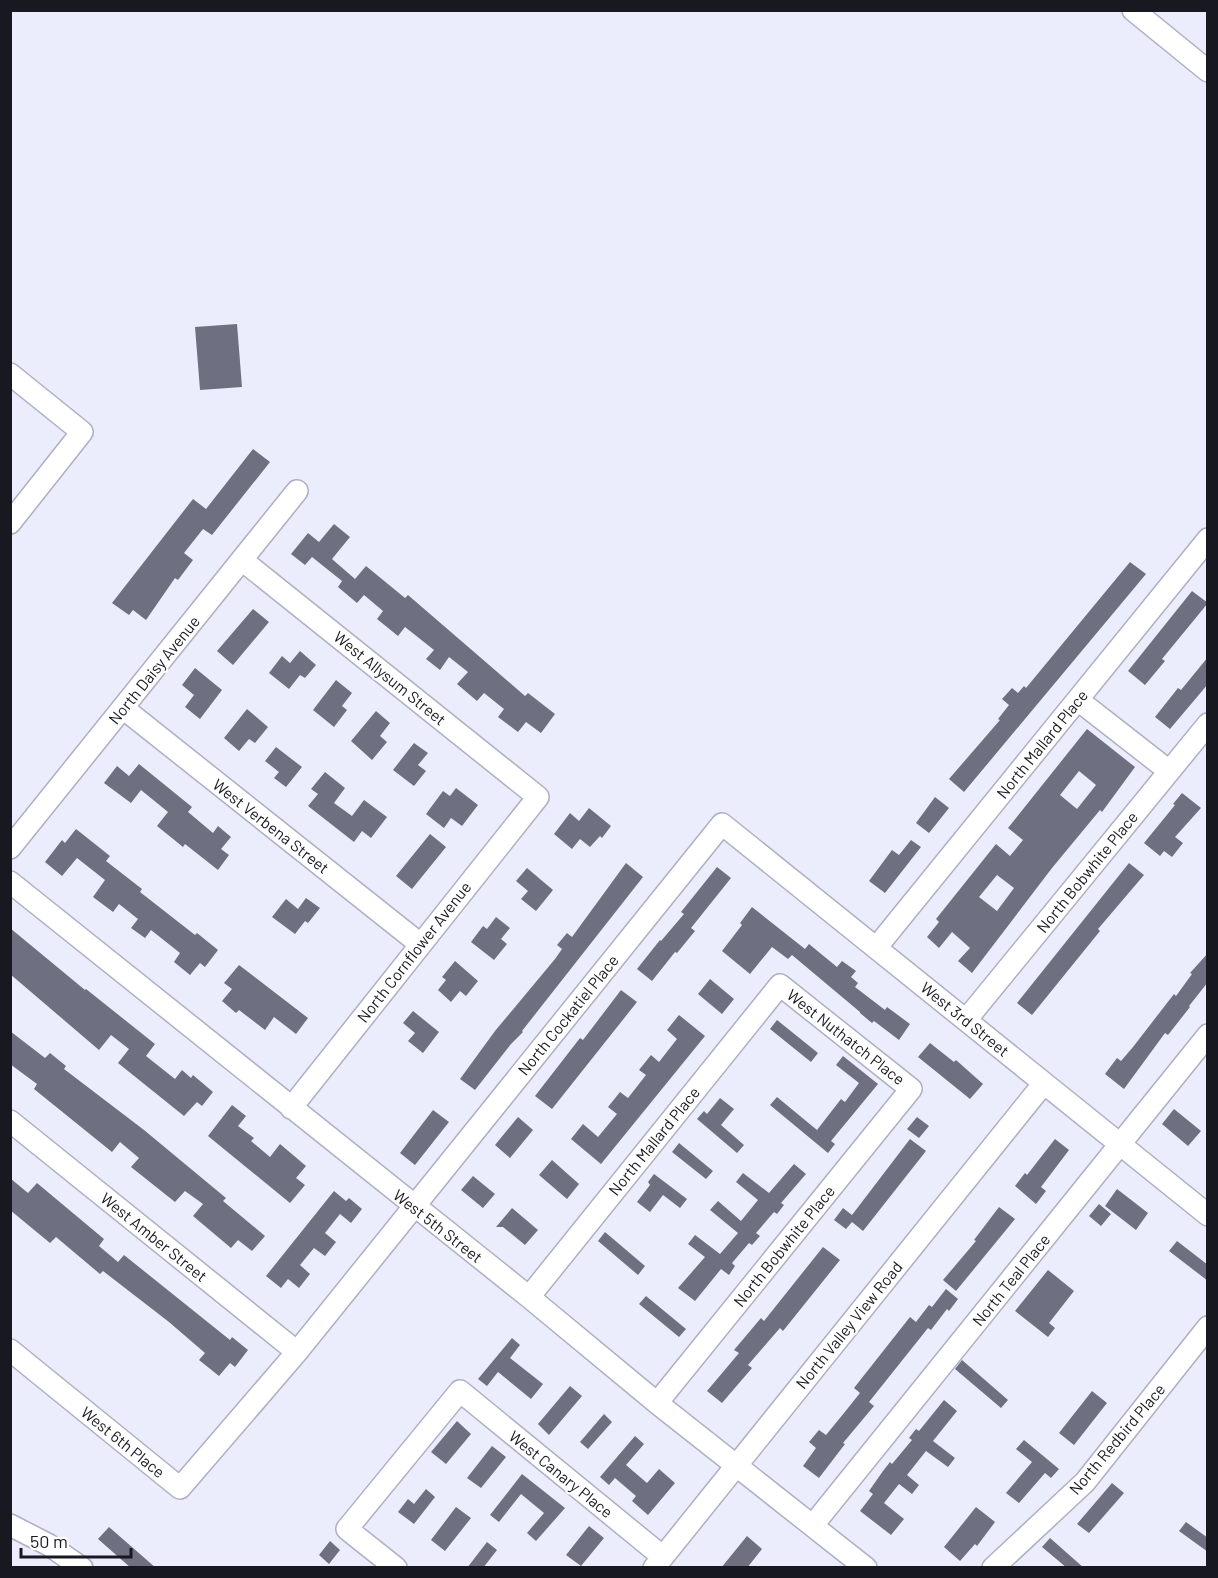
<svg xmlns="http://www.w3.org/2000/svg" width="1218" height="1578" font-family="Barlow,sans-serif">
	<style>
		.building { fill: #6e6f81; fill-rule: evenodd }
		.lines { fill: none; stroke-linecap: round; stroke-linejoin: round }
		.minor-casing { stroke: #adafc3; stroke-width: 24 }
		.minor { stroke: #fff; stroke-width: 21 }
		.labels { text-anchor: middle; stroke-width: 4.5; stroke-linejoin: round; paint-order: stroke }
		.street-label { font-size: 16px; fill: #181920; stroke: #fff }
	</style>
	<rect width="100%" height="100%" fill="#ebedfd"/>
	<!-- building -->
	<path class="building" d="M237,324L242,387L200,390L195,327Z
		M253,449L270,462L212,535L203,529L184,553L193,560L178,580L175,578L146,620L133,610L129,615L112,603L193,499L206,509Z
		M334,524L350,537L332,559L355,579L366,566L405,598L408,595L525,696L528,693L555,714L541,733L526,722L518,732L498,717L504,709L484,693L477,701L457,684L468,672L449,657L440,670L426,659L434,650L405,627L398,636L377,619L383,611L364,595L357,603L338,587L342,581L312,557L305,565L291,554L308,533L319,542Z
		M1130,562L1146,574L964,792L949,779L1000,720L998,719L1009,705L1002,699L1012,688L1018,693L1024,686L1026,688Z
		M1192,591L1208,603L1162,659L1165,661L1145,685L1128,671Z
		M253,609L269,622L233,665L217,651Z
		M300,651L316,665L305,678L300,675L289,689L269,673L282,656L290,663Z
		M1208,657V684L1170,729L1155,717L1178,688L1181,690Z
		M195,668L222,690L200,719L185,707L194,695L182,685Z
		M336,680L352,693L342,706L347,710L334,727L313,710Z
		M247,709L268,727L255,743L249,739L239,751L224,738Z
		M376,711L390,723L380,736L387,742L372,760L351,741Z
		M1087,729L1135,767L1102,812L1100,810L1052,868L972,973L958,961L970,948L952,932L939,948L927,937L939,922L936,919L996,844L1010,856L1023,840L1008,828ZM1079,771L1096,785L1077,809L1060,795ZM997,875L1014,888L997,911L979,897Z
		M414,743L428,753L418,765L426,771L414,786L393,770Z
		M276,747L302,767L286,787L274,778L279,772L265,761Z
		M139,764L192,807L188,812L213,833L218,826L231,837L221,849L229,855L218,870L185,844L183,847L157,826L168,812L141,790L131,803L104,783L117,766L129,776Z
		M325,772L345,788L334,803L352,816L364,800L387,817L371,838L362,831L354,842L308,806L318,794L311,789Z
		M456,788L478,805L462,826L451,818L444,828L426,814L443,791L450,796Z
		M1182,793L1201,808L1175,837L1183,843L1172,857L1164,851L1160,856L1144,843L1175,805L1173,804Z
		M935,797L949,808L929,833L916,823Z
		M589,808L611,826L602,838L600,836L590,847L580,839L572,849L554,834L570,813L579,821Z
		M76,829L110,856L106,861L142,889L140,892L195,935L197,933L218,950L205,967L200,963L190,975L174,962L180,953L151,930L145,938L131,928L138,919L119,904L113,912L93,897L105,880L77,858L62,876L45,862L62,840L65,843Z
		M430,834L446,847L412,889L396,876Z
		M911,840L921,847L885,893L869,881L892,850L899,855Z
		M626,863L643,877L522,1031L523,1032L511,1044L475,1090L460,1079L495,1031L555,959L562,949L557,945L567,933L572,937Z
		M1129,863L1144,875L1098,929L1100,931L1032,1015L1017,1003Z
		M717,867L731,878L691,928L695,931L677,953L675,952L652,981L637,969L660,940L661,941L684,914L681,912Z
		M527,868L553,890L536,911L521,899L528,891L516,881Z
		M306,898L320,908L308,923L305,921L295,934L272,917L286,899L298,909Z
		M752,907L805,949L809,944L837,967L842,961L856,971L851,977L858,983L855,987L885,1010L887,1007L910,1024L899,1040L874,1021L872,1023L860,1013V1012L792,955L788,959L772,947L750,974L722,951L742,925L740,923Z
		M496,917L510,928L501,939L507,944L494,960L471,942L483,926L487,929Z
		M10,928L85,990L86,989L155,1044L146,1056L175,1079L182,1070L191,1078L193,1075L213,1092L202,1106L197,1102L184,1116L118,1063L129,1049L111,1035L99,1050L10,974Z
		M1208,953V982L1189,1006L1190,1007L1168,1035L1165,1033L1124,1089L1105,1074L1117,1058L1121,1061L1133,1047L1174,994L1176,996L1192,974L1190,973Z
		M455,961L478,981L466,996L460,991L451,1002L438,990L446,980L442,977Z
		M239,965L308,1018L296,1034L274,1017L265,1030L239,1010L236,1013L222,1001L232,989L224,983Z
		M710,979L734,999L722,1014L698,994Z
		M621,990L637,1002L552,1109L535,1096L580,1038L583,1040Z
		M413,1011L439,1032L423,1053L408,1041L415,1033L403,1023Z
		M679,1015L705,1036L601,1164L571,1139L583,1124L598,1137L617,1114L608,1107L620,1092L628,1098L646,1075L639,1070L651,1055L659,1062L677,1039L667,1030Z
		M777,1020L818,1053L811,1062L770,1029Z
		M10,1031L45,1058L50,1053L66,1066L64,1069L144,1130L226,1198L223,1201L265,1236L252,1251L238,1240L231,1248L193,1216L203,1204L185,1191L175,1202L131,1167L139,1158L120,1142L112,1152L34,1089L37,1084L10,1064Z
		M930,1043L954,1062L956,1060L983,1084L970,1099L918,1057Z
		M843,1056L878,1084L831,1141L835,1144L828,1153L770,1105L777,1097L817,1130L841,1099L845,1102L859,1083L836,1065Z
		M720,1098L734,1109L721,1125L744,1145L737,1153L697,1119L704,1111L707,1114Z
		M232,1105L246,1116L238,1126L254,1138L251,1141L270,1157L280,1144L306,1166L296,1178L305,1185L290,1203L208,1136Z
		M1174,1109L1201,1131L1188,1146L1162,1124Z
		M433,1110L449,1122L415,1165L400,1153Z
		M518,1117L533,1130L510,1158L495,1145Z
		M917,1117L929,1126L919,1138L907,1129Z
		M910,1139L926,1151L863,1231L852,1222L846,1229L834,1220L843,1208L852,1215Z
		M1055,1139L1069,1150L1041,1187L1046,1191L1036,1204L1015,1186L1025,1173L1027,1175Z
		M679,1143L713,1171L706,1179L672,1152Z
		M552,1160L579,1184L567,1199L539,1175Z
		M794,1164L806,1174L781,1203L784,1205L777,1214L774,1212L756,1233L760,1236L752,1245L749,1243L732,1263L735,1266L729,1275L721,1269L695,1301L678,1288L705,1257L688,1244L695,1235L720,1254L738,1233L710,1210L718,1201L741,1221L758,1200L736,1182L743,1173L769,1193Z
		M654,1174L687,1199L680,1208L663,1195L650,1212L637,1202L650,1185L648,1182Z
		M473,1176L495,1194L483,1208L461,1190Z
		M10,1178L28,1193L37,1183L104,1239L99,1246L118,1262L124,1255L230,1340L232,1337L248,1350L235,1367L230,1363L219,1376L199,1360L205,1353L169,1322L103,1271L100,1274L56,1237L50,1243L10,1210Z
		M1117,1189L1148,1213L1136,1230L1105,1206Z
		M334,1191L346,1201L349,1198L362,1209L351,1223L340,1214L325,1233L336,1242L325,1256L314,1248L300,1265L310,1274L299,1288L288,1279L281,1288L266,1276Z
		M1099,1204L1111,1214L1101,1226L1089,1216Z
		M999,1207L1015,1219L956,1291L943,1280L976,1241L974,1240Z
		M512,1208L538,1230L525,1245L503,1227H496Z
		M605,1232L645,1266L638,1275L598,1241Z
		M1177,1241L1208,1265V1281L1169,1251Z
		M823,1247L840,1260L783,1331L780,1328L748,1365L752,1368L722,1403L707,1391L739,1353L734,1350L761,1318L764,1321Z
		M1048,1270L1074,1291L1049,1323L1055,1328L1048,1337L1015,1311Z
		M946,1289L958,1299L949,1311L947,1309L931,1330L928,1328L869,1402L874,1406L843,1443L845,1444L819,1478L803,1466L816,1448L809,1442L819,1430L826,1435L844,1413L860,1393L854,1388L910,1317L916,1322L929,1305L932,1307Z
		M646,1296L686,1329L679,1337L639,1304Z
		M512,1338L520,1345L510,1358L543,1384L531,1399L498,1372L487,1386L478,1379Z
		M962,1360L1008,1400L1001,1408L955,1369Z
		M570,1386L582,1396L549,1435L538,1424Z
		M1092,1391L1107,1403L1074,1445L1059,1433Z
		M944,1400L957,1411L933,1441L955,1458L948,1467L926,1451L907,1475L919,1485L912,1494L899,1484L884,1503L904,1519L891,1535L860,1511L873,1494L869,1491L883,1471L890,1462L892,1464L912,1440L909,1438L916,1429L919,1431Z
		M604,1414L612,1422L588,1449L580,1442Z
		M457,1421L471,1434L446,1464L431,1452Z
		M635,1436L644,1444L626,1465L647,1483L659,1469L675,1483L648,1515L632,1501L636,1496L615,1478L609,1485L600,1477Z
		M1024,1440L1059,1469L1051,1478L1045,1473L1019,1503L1006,1493L1032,1462L1016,1449Z
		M492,1446L506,1457L481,1488L467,1478Z
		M522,1474L565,1508L536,1541L527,1533L544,1513L521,1494L499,1522L490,1515Z
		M1112,1483L1124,1493L1089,1533L1077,1524Z
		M426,1489L435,1497L414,1524L398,1512L408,1499L414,1504Z
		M456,1507L471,1518L445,1551L431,1540Z
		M976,1507L995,1522L977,1546L975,1544L960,1561L944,1547Z
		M1186,1522L1208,1538V1552L1179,1531Z
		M589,1526L604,1538L581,1566L566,1555Z
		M109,1527L156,1568H131L98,1539Z
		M747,1536L762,1549L747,1568H721Z
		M1050,1538L1084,1568H1067L1042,1547Z
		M330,1541L340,1550L329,1564L319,1555Z
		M487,1542L497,1550L483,1568H467Z"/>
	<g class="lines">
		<defs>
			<path id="minor" d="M1133,10L1208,71
				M10,374L82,432L10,523
				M242,560L538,797L291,1108
				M1078,700L1169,771
				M123,708L420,944
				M10,848L297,491
				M10,882L529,1297L657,1403L866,1568
				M876,948L1208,539
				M966,1020L1208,724
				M10,1121L297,1352
				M529,1297L780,985L911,1089L657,1403
				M10,1350L180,1488L297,1352L722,824L1208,1215
				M10,1525L49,1545L82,1568
				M813,1525L1208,1035
				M396,1568L347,1529L460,1391L663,1557
				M654,1568L1044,1083
				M993,1568L1085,1482L1208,1327"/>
		</defs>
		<!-- minor casing -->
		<use href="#minor" class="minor-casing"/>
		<!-- minor -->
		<use href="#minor" class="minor"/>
	</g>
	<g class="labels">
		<!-- street labels -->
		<g class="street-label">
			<text transform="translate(154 670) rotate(-51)" y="6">North Daisy Avenue</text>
			<text transform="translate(390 678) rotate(39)" y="6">West Allysum Street</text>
			<text transform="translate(1042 744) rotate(-51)" y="6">North Mallard Place</text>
			<text transform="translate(271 826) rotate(38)" y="6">West Verbena Street</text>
			<text transform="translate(1087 872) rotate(-51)" y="6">North Bobwhite Place</text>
			<text transform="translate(414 952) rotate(-52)" y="6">North Cornflower Avenue</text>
			<text transform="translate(568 1015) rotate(-51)" y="6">North Cockatiel Place</text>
			<text transform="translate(965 1019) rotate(39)" y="6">West 3rd Street</text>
			<text transform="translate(846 1037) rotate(38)" y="6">West Nuthatch Place</text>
			<text transform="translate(654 1141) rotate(-51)" y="6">North Mallard Place</text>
			<text transform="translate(438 1226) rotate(38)" y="6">West 5th Street</text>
			<text transform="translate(154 1237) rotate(39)" y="6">West Amber Street</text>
			<text transform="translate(784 1246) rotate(-51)" y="6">North Bobwhite Place</text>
			<text transform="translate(1011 1280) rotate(-51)" y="6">North Teal Place</text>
			<text transform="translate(849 1325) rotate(-51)" y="6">North Valley View Road</text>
			<text transform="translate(1117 1439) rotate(-50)" y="6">North Redbird Place</text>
			<text transform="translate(123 1442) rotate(39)" y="6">West 6th Place</text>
			<text transform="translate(561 1474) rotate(39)" y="6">West Canary Place</text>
		</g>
	</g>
	<!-- border -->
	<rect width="1218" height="1578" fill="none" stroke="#181920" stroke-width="24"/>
	<!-- scale -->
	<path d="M21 1548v9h110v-9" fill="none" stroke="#181920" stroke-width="3"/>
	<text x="30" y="1548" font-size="18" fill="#181920" stroke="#ffffff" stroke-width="4.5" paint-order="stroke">50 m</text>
</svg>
